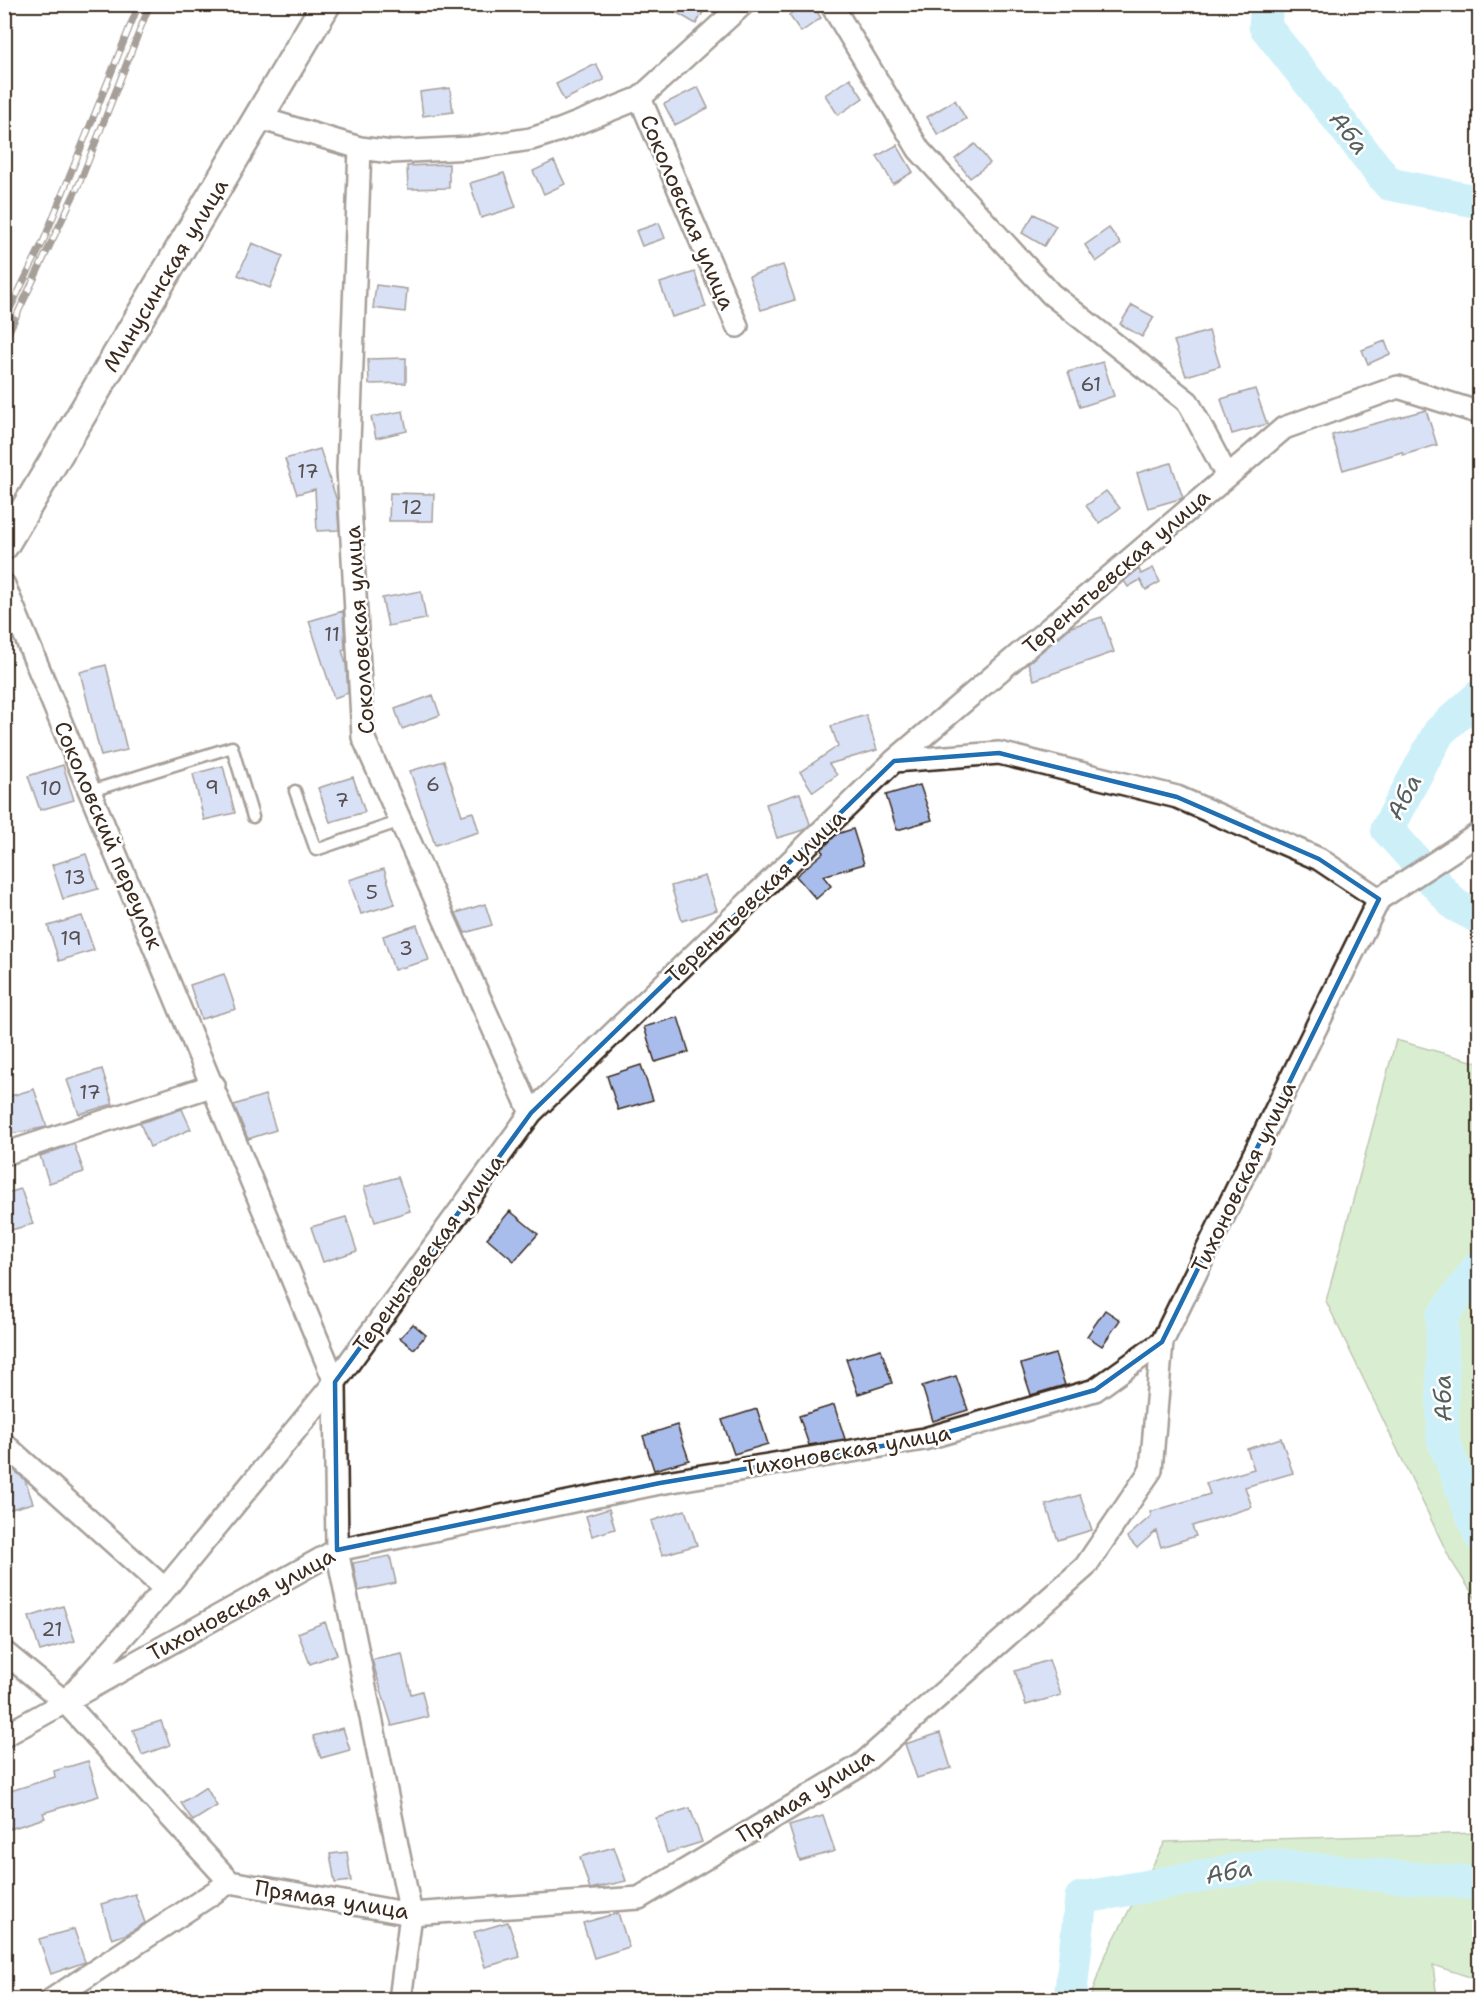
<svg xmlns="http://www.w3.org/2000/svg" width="1484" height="2004" font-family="'Shantell Sans',sans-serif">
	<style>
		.green { fill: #abd897; stroke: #73815a; stroke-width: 1.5 }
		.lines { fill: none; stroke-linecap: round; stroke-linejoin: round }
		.river { stroke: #91ddf0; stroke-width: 33 }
		.building { fill: #a9bdec; stroke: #3b2a1e; stroke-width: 1.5 }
		.service-casing { stroke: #3b2a1e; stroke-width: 15 }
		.minor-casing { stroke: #3b2a1e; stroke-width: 26 }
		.secondary-casing { stroke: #3b2a1e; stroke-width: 33 }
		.service { stroke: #fff; stroke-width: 10 }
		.minor { stroke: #fff; stroke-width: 21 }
		.secondary { stroke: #fff; stroke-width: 28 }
		.rail-casing { stroke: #3b2a1e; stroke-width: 7 }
		.rail { stroke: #fff; stroke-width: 4.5; stroke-dasharray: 14; stroke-linecap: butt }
		.marked { fill: none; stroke: #1f6fb2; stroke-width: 4.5; stroke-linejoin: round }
		.labels { text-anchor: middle; stroke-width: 5; stroke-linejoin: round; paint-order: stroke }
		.number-label { font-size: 20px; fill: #564f52 }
		.street-label { font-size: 22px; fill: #3b2a1e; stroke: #fff }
		.water-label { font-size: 24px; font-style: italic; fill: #55605d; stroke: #fff }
	</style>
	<rect width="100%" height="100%" fill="#fff"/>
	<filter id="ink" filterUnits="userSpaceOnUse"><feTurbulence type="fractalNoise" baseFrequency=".0167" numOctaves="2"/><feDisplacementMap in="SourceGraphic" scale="12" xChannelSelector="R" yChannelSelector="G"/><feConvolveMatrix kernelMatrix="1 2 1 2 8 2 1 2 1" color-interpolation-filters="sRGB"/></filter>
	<g filter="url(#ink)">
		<!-- green -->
		<path class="green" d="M1396,1040L1479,1063V1604L1450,1559L1326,1301Z
			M1479,1833V1980L1433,1965L1437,1999H1090L1103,1960L1165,1842Z"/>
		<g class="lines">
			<!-- river -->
			<path class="river" d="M1267,4L1265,26L1389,184L1480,202
				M1480,695L1439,732L1387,829L1455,905L1480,918
				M1480,1265L1442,1317L1443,1440L1480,1536
				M1070,2000L1081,1898L1266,1865L1480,1884"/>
		</g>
		<!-- building -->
		<path class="building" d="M662,4H708L696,24Z
			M804,4H812L821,18L801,32L789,15Z
			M596,64L604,80L564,100L556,84Z
			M850,78L863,98L838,115L825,95Z
			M698,87L708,108L675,125L664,104Z
			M450,88L453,112L423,116L420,92Z
			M955,100L966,119L938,135L927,117Z
			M975,144L990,163L970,178L955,159Z
			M897,145L913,172L893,184L877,156Z
			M554,161L565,184L544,194L533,171Z
			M449,164V188L408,189L407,166Z
			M504,173L516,207L481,218L470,183Z
			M1034,214L1056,226L1044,246L1022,233Z
			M659,223L665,238L642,246L636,231Z
			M1109,228L1121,244L1096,262L1085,245Z
			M252,243L283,256L270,288L238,275Z
			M783,265L795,300L761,310L749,276Z
			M695,272L706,307L672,317L660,283Z
			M376,285L407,289L405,312L373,308Z
			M1132,305L1154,317L1142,337L1120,324Z
			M1209,331L1220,366L1186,376L1174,341Z
			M1385,341L1390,354L1368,364L1362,350Z
			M406,358V383L369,384L368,359Z
			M1103,362L1114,396L1080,407L1068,372Z
			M1255,389L1267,424L1232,434L1221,399Z
			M1426,410L1437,445L1403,455L1402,452L1343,470L1332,435Z
			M403,411L407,431L376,438L371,417Z
			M320,449L337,501L339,530L317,531L315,489L297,494L285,459Z
			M1171,463L1183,498L1148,508L1137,473Z
			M1106,491L1120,508L1099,523L1086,506Z
			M390,493L434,494L433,521H389Z
			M1153,568L1160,582L1146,590L1140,580L1128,587L1124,581L1139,569L1141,574Z
			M421,591L426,619L388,626L382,598Z
			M343,611L345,649L342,650L346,664L348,693L334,698L309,621Z
			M1102,617L1114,652L1034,680L1028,663L1071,627Z
			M106,665L127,750L101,756L80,672Z
			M433,695L440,715L402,729L395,709Z
			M866,715L877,750L829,764L837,775L813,792L800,772L838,746L831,726Z
			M444,761L462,815L473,812L479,832L435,845L410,771Z
			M63,765L74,800L40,810L28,776Z
			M223,766L235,813L204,820L193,774Z
			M353,777L365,812L330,822L318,788Z
			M920,785L932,820L897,830L886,795Z
			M800,793L810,824L804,830L777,838L766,804Z
			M853,829L864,864L823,876L831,886L816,899L796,876L823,853L822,849L837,834Z
			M86,854L98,889L63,899L52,865Z
			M384,869L395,904L361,914L349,880Z
			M705,876L717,910L682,921L671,886Z
			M485,904L492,925L465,933L456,913Z
			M82,916L94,950L59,961L48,926Z
			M417,925L429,960L394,970L383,936Z
			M224,974L236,1009L201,1019L190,985Z
			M678,1017L689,1052L655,1062L644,1027Z
			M641,1065L653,1100L618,1110L607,1076Z
			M102,1069L113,1104L79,1114L67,1080Z
			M34,1089L47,1127L11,1134L4,1113V1098Z
			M265,1095L276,1130L248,1139L234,1105Z
			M182,1109L191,1129L150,1147L140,1123Z
			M74,1144L84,1172L49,1183L40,1156Z
			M398,1177L410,1211L375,1222L364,1187Z
			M21,1189L33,1224L4,1232V1194Z
			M510,1211L538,1234L514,1261L487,1238Z
			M346,1217L357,1251L323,1262L311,1227Z
			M1105,1310L1120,1320L1102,1346L1087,1336Z
			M413,1324L426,1335L414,1349L400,1338Z
			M881,1349L892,1383L858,1394L846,1359Z
			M1055,1354L1065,1385L1031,1395L1021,1364Z
			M956,1376L968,1410L933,1421L922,1386Z
			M834,1405L845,1439L809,1445L799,1416Z
			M757,1409L768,1444L734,1454L722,1420Z
			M677,1425L689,1460L654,1470L643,1436Z
			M1281,1438L1293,1473L1245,1487L1252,1507L1192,1526L1196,1536L1161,1547L1156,1531L1137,1548L1127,1537L1151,1516L1150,1512L1210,1494L1206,1483L1254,1469L1247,1449Z
			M14,1470L25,1480L33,1503L4,1511V1473Z
			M1080,1495L1092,1530L1058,1540L1046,1505Z
			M609,1509L615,1529L592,1536L586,1516Z
			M685,1510L697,1545L662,1555L651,1521Z
			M390,1556L396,1583L358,1591L353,1563Z
			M63,1606L75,1641L40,1651L29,1617Z
			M325,1622L337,1654L310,1664L298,1633Z
			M402,1654L411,1694L422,1691L428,1717L392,1726L372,1660Z
			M1049,1660L1061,1695L1026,1705L1015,1671Z
			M161,1721L170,1745L142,1755L133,1730Z
			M343,1728L350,1750L321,1758L313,1736Z
			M940,1733L951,1768L917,1778L905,1744Z
			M88,1761L99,1796L43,1813L45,1818L10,1829L4,1811V1793L55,1777L54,1771Z
			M206,1787L217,1806L193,1821L181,1803Z
			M690,1808L702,1842L667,1853L656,1818Z
			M823,1816L835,1851L800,1861L789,1826Z
			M614,1847L626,1881L590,1889L580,1857Z
			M347,1852L351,1881L335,1883L330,1854Z
			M135,1894L145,1923L127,1934L112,1939L101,1904Z
			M618,1913L629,1947L594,1958L583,1923Z
			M508,1922L520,1957L485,1967L474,1932Z
			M74,1929L85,1962L51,1974L39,1939Z"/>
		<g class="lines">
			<defs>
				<path id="service" d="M91,791L232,747L253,817
					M295,791L316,850L401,821"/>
				<path id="minor" d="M831,4L919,150L1051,294L1188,402L1227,476
					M640,98L737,326
					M259,118L360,148L348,469L363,737L531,1113
					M360,148L391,152L471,148L531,139L560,130L640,98L743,4
					M4,585L335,1382L337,1550L411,1914L400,2000
					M894,761L999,753L1177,797L1319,859L1379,899L1480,833
					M4,1154L214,1085
					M4,1444L165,1589
					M4,1652L65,1702L230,1882L411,1914L639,1898L861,1765L1085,1567L1151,1470L1162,1342
					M79,1694L337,1550L660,1483L924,1439L1095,1390L1162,1342L1379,899
					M4,1736L65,1702L165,1589L335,1382L531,1113L894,761L1284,428L1398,387L1480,413
					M51,2000L230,1882"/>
				<path id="secondary" d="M4,545L326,4"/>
			</defs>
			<!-- service casing -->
			<use href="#service" class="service-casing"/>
			<!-- minor casing -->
			<use href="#minor" class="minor-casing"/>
			<!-- secondary casing -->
			<use href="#secondary" class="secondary-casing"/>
			<!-- service -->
			<use href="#service" class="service"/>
			<!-- minor -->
			<use href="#minor" class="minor"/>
			<!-- secondary -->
			<use href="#secondary" class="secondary"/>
			<defs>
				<path id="rail" d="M4,321L43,242L139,4
					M4,342L80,182L150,4"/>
			</defs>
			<!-- rail casing -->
			<use href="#rail" class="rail-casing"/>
			<!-- rail -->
			<use href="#rail" class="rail"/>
		</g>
	</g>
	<!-- marked area -->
	<path d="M0 0H1484V2004H0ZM999,753L1177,797L1319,859L1379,899L1162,1342L1095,1390L924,1439L660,1483L337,1550L335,1382L531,1113L894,761Z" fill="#fff" fill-opacity=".55" fill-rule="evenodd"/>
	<path class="marked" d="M999,753L1177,797L1319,859L1379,899L1162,1342L1095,1390L924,1439L660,1483L337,1550L335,1382L531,1113L894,761Z"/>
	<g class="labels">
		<!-- number labels -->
		<g class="number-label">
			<text x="1091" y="391">61</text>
			<text x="308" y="478">17</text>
			<text x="412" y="514">12</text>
			<text x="332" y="641">11</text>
			<text x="433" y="791">6</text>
			<text x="212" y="794">9</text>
			<text x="51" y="795">10</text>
			<text x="342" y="807">7</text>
			<text x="75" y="884">13</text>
			<text x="372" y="899">5</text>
			<text x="71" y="945">19</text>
			<text x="406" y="955">3</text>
			<text x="90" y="1099">17</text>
			<text x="52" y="1636">21</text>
		</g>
		<!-- street labels -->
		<g class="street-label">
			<text transform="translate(688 212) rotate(67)" y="8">Соколовская улица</text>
			<text transform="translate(165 275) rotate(-59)" y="8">Минусинская улица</text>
			<text transform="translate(1116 571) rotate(-41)" y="8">Тереньтьевская улица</text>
			<text transform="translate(359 630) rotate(-94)" y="8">Соколовская улица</text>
			<text transform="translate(109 835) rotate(67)" y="8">Соколовский переулок</text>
			<text transform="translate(755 896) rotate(-44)" y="8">Тереньтьевская улица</text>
			<text transform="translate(1243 1177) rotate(-64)" y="8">Тихоновская улица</text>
			<text transform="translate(428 1253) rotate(-54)" y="8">Тереньтьевская улица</text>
			<text transform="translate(847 1450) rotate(-10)" y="8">Тихоновская улица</text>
			<text transform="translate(241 1604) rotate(-29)" y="8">Тихоновская улица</text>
			<text transform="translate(805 1795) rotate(-32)" y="8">Прямая улица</text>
			<text transform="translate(332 1899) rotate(9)" y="8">Прямая улица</text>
		</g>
		<!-- water labels -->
		<g class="water-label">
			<text transform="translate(1349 133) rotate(52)" y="8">Аба</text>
			<text transform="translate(1404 797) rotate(-62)" y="8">Аба</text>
			<text transform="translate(1443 1398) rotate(-91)" y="8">Аба</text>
			<text transform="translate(1229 1872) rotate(-10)" y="8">Аба</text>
		</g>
	</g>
	<!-- margin -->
	<rect width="1484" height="2004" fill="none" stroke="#fff" stroke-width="24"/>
	<rect x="12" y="12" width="1460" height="1980" fill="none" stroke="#3b2a1e" stroke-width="2" filter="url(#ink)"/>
</svg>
